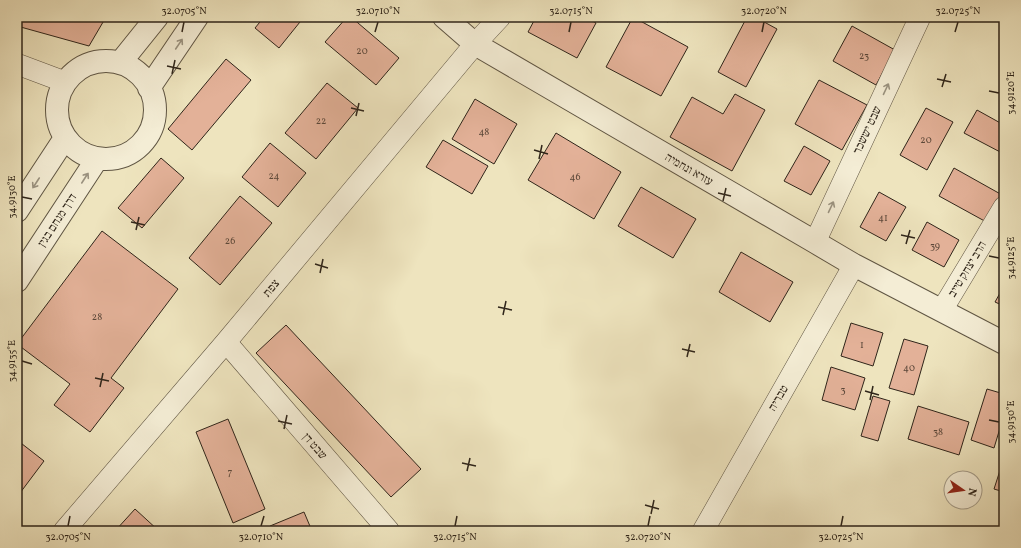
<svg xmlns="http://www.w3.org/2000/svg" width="1021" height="548" font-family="Vollkorn,'Frank Ruhl Libre',serif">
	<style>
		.building { fill: #e3b198; stroke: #2f251a }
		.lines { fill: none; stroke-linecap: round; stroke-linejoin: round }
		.minor-casing { stroke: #5f5543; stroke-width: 22 }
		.tertiary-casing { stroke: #5f5543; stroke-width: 24 }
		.minor { stroke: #f4edd5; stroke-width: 21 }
		.tertiary { stroke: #f4edd5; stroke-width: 22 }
		.oneway { stroke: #9b9381 }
		.ticks { fill: none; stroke: #2f251a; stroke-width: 1.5 }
		.labels { text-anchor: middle; stroke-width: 3; stroke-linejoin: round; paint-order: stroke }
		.number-label { font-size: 10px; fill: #5c483a }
		.street-label { font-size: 12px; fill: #2f251a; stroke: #f4edd5 }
		.neatline { fill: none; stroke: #2f251a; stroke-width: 1.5 }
		.ticks-label { font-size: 10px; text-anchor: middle; fill: #2f251a }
	</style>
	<rect width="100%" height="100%" fill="#eee4be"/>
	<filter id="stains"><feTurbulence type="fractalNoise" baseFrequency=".005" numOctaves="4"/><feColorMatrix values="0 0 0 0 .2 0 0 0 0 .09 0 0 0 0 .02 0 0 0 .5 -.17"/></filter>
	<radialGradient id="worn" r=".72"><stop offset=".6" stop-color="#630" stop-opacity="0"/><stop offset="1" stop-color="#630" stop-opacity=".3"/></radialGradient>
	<!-- building -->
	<path class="building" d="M17,17H106L89,46L17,26Z
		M264,17H304L279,48L255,28Z
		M347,17H351L399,58L376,85L325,42Z
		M536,17H585L596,23L577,58L528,32Z
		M633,17L688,47L661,96L606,67Z
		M660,17H671L668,22Z
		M747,17H755L777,29L746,87L718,72Z
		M852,26L895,50L876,85L833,61Z
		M226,59L251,80L192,150L168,129Z
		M819,80L867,105L842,150L795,124Z
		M327,83L358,108L316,159L285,133Z
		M735,94L765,110L732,171L670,137L692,97L723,114Z
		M475,99L517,124L494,164L452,139Z
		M926,108L953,122L927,170L900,155Z
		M977,110L1004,125V154L964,133Z
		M556,133L621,172L594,219L528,180Z
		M443,140L488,166L472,194L426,167Z
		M270,143L306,173L278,207L242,177Z
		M804,146L830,161L811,195L784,181Z
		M161,158L184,178L142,228L118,208Z
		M954,168L1004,196V198L990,224L939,196Z
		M641,187L696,219L673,258L618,226Z
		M879,192L906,207L886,241L860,227Z
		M240,196L272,223L220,285L189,258Z
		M927,222L959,240L944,267L912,250Z
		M102,231L178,289L111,378L124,388L90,432L54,405L70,384L17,344Z
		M741,252L793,282L770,322L719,292Z
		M1004,286V306L995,302Z
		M851,323L883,333L873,366L841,356Z
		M286,325L421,469L391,497L256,353Z
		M904,339L928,346L914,395L889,388Z
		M831,367L865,378L855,410L822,400Z
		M987,389L1004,394V415L994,448L971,440Z
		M873,396L890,401L878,441L861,436Z
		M918,406L969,422L959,455L908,439Z
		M228,419L265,509L233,523L196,432Z
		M17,440L44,461L17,497Z
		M1004,458V492L994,489Z
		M135,509L159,531H115Z
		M304,512L312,531H272L270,526Z"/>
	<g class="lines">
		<defs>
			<path id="minor" d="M17,64L65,82
				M815,242L920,17
				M942,310L1004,207
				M226,342L389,531
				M64,531L226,342L475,44L500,17
				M703,531L854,265"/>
			<path id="tertiary" d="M444,17L475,44L815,242L854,265L1004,343
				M57 110a49 49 0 1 1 98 0a49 49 0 1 1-98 0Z
				M120,63L157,17
				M149,88L197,17
				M17,211L65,138
				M17,281L97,159"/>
		</defs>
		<!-- minor casing -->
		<use href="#minor" class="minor-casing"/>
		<!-- tertiary casing -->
		<use href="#tertiary" class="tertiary-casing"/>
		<!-- minor -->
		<use href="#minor" class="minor"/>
		<!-- tertiary -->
		<use href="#tertiary" class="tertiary"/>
	</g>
	<!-- one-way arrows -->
	<defs><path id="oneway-shaft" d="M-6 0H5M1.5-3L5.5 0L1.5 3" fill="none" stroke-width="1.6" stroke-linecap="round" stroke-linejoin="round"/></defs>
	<g class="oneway">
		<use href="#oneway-shaft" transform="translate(179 44) rotate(-56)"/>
		<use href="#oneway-shaft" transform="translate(886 89) rotate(-65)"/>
		<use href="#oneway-shaft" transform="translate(85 178) rotate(-57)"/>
		<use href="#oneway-shaft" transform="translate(36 183) rotate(123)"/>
		<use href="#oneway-shaft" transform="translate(831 207) rotate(-65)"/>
	</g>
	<!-- ticks -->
	<path class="ticks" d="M182,32L184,22M375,32L378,22M569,32L571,22M762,32L764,22M955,32L958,22M167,66L181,69M172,74L175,60M937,79L951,82M942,87L946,74M989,91L999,93M351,108L364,111M356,116L359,103M534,150L548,154M539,159L542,145M718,193L731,196M22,197L32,199M723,201L726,188M131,222L145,225M136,230L139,217M901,235L915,238M906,244L910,230M989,256L999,258M315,264L328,268M320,273L323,259M498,307L512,310M503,315L506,301M682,349L695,352M687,357L690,344M22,361L32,364M95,378L109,381M100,387L103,373M865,391L879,395M870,400L873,386M989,420L999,422M278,421L292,424M284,429L287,415M462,463L476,466M467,471L470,458M645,505L659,509M651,514L654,500M68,526L70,516M261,526L264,516M455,526L457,516M648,526L650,516M841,526L843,516"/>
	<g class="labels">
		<!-- number labels -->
		<g class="number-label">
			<text x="362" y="54">20</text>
			<text x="864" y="59">23</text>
			<text x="321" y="124">22</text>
			<text x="484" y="135">48</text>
			<text x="926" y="143">20</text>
			<text x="274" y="179">24</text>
			<text x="575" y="180">46</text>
			<text x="883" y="221">41</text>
			<text x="230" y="244">26</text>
			<text x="935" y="249">39</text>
			<text x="97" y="320">28</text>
			<text x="862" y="348">1</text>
			<text x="909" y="371">40</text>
			<text x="843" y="393">3</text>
			<text x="938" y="435">38</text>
			<text x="230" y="475">7</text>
		</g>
		<!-- street labels -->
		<g class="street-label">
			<text transform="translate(867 130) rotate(-65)" y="4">שבט יששכר</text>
			<text transform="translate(689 169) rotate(30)" y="4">עזרא ונחמיה</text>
			<text transform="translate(57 220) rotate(-57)" y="4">דרך מנחם בגין</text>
			<text transform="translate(967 269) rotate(-59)" y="4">הרב יצחק טייב</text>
			<text transform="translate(271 288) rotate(-50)" y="4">צפת</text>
			<text transform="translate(778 398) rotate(-60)" y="4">טבריה</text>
			<text transform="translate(315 446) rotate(49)" y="4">שבט דן</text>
		</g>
	</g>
	<!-- margin -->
	<rect width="1021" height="548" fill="none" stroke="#eee4be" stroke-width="44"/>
	<!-- north arrow -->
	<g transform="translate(963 490) rotate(103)"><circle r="19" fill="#f4edd5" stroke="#a59d8a"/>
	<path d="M0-3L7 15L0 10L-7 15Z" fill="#8f2418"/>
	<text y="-6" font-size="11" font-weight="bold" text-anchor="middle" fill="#2f251a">N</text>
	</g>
	<rect x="22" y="22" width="977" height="504" class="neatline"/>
	<g class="ticks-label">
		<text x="184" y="14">32.0705°N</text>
		<text x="378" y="14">32.0710°N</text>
		<text x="571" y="14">32.0715°N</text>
		<text x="764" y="14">32.0720°N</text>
		<text x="958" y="14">32.0725°N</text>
		<text transform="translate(1010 93) rotate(-90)" y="4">34.9120°E</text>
		<text transform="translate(11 197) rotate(-90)" y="4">34.9130°E</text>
		<text transform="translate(1010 258) rotate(-90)" y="4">34.9125°E</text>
		<text transform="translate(11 361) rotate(-90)" y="4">34.9135°E</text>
		<text transform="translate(1010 422) rotate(-90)" y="4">34.9130°E</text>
		<text x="68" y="540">32.0705°N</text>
		<text x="261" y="540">32.0710°N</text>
		<text x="455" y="540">32.0715°N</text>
		<text x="648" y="540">32.0720°N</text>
		<text x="841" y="540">32.0725°N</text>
	</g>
	<rect width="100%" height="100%" filter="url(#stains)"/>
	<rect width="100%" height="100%" fill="url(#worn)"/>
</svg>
